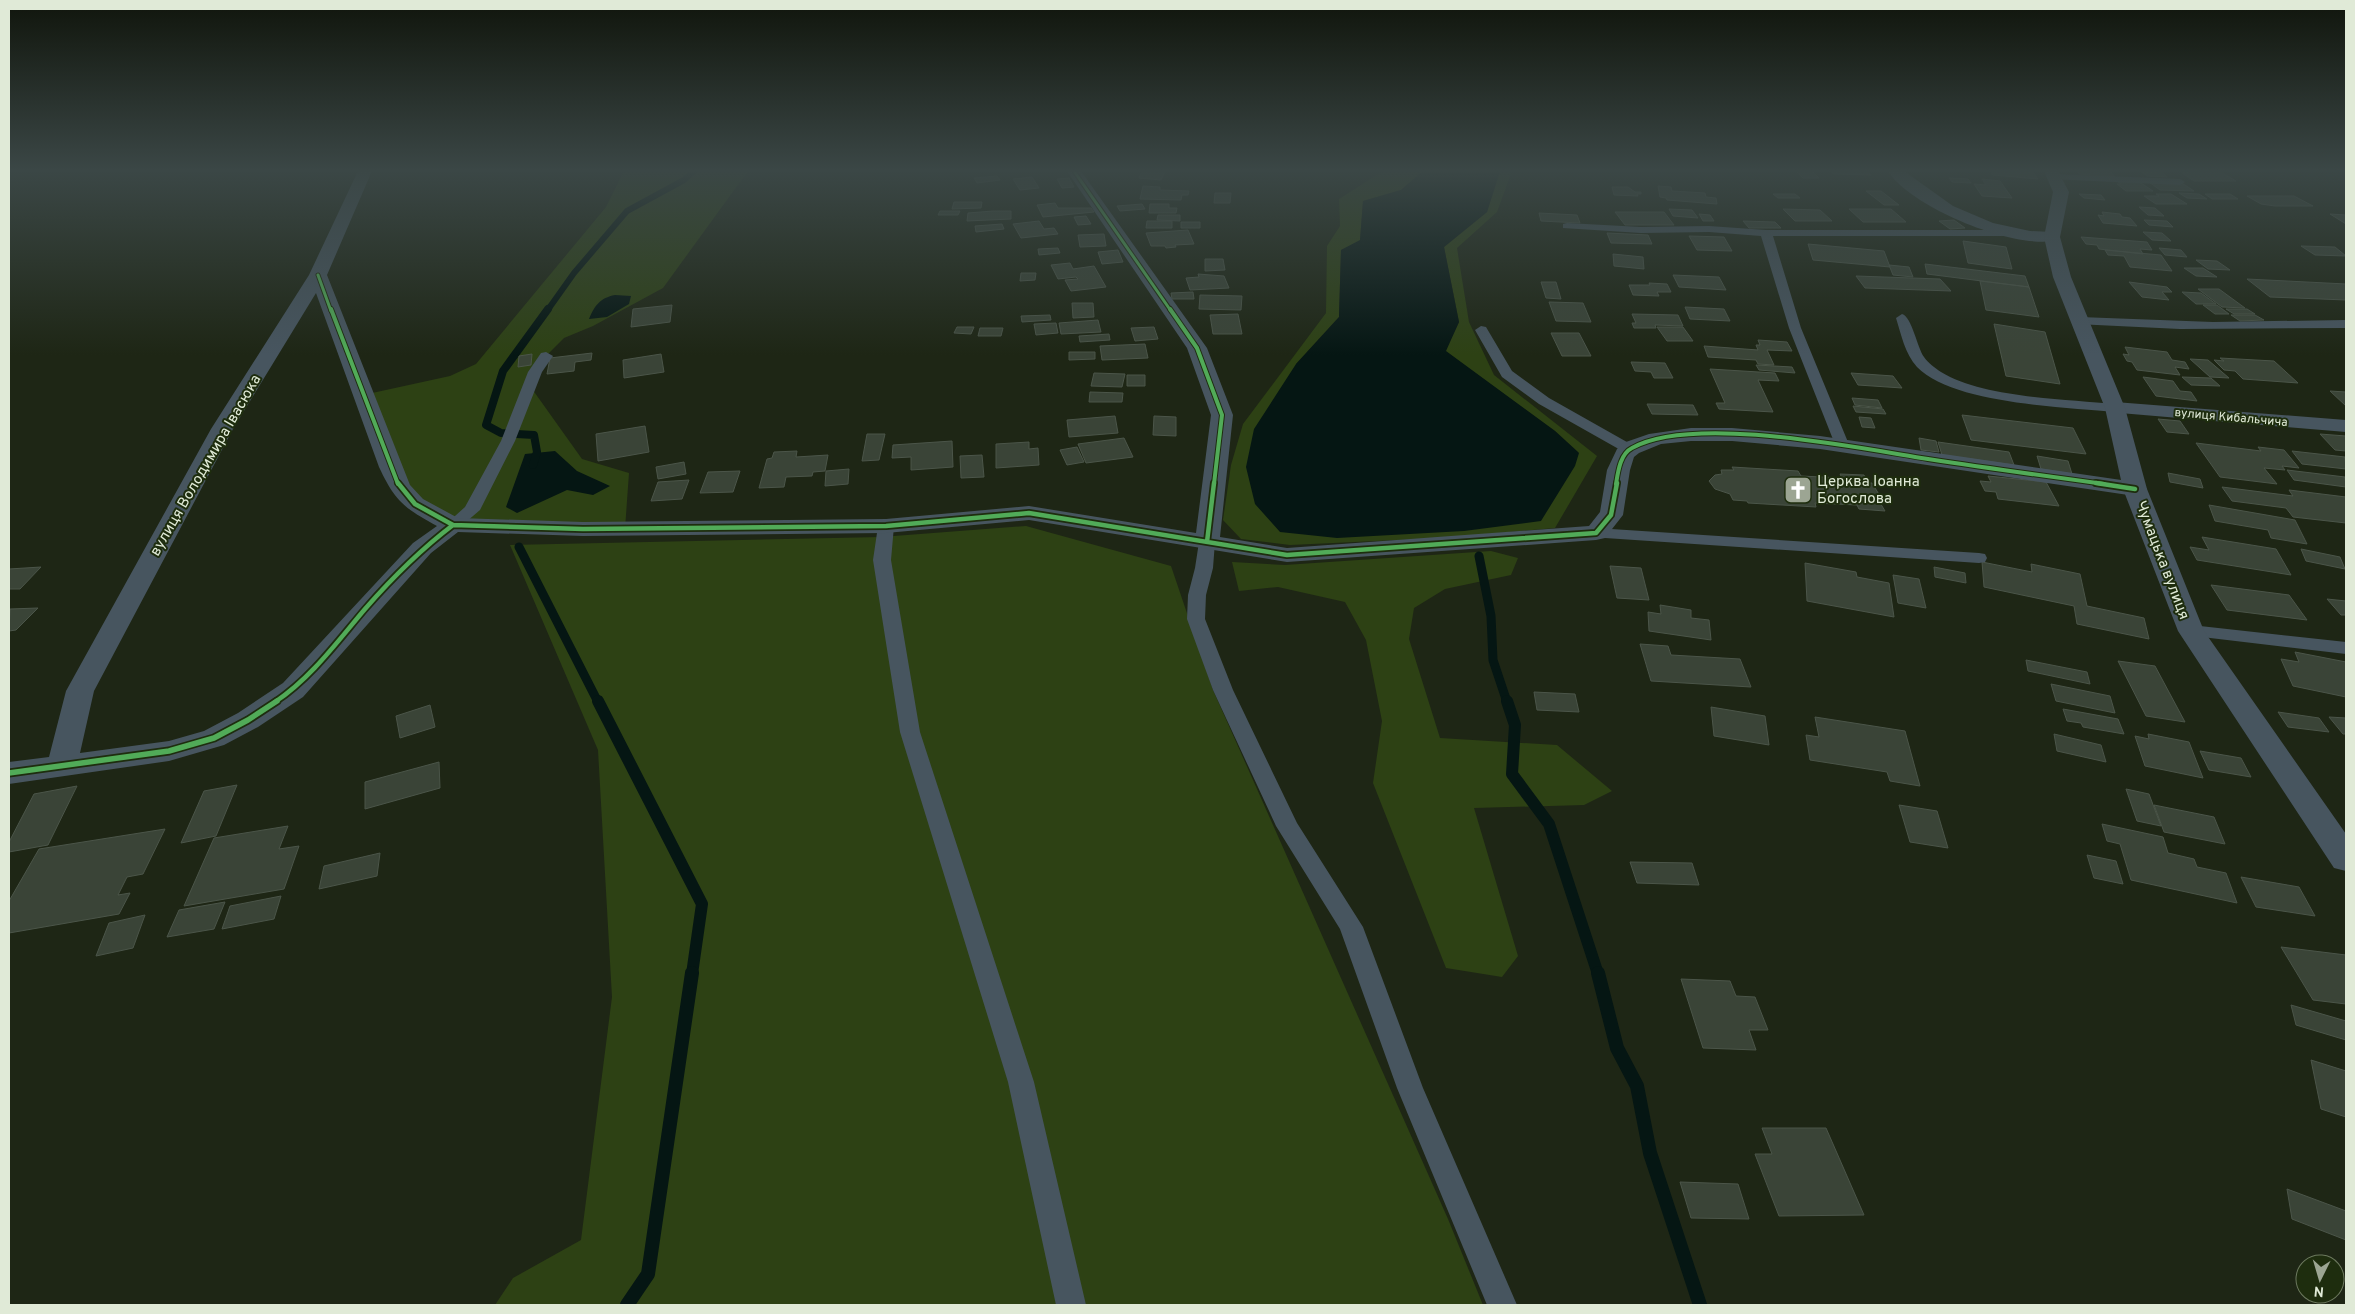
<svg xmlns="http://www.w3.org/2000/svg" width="2355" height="1314" font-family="Overpass,sans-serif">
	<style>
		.green { fill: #2d4114 }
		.water { fill: #051613 }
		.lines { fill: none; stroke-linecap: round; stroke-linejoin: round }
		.stream-far4 { stroke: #051613; stroke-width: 6 }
		.stream-far3 { stroke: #051613; stroke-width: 8 }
		.stream-far2 { stroke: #051613; stroke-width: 9 }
		.stream-far1 { stroke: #051613; stroke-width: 12 }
		.stream { stroke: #051613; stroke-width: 14 }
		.building { fill: #3a4437; stroke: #4b5549 }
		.service { fill: #47555f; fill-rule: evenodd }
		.minor { fill: #47555f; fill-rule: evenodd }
		.tertiary { fill: #47555f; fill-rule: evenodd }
		.cycleway-far3-casing { stroke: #1e2d0e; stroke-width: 5 }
		.cycleway-far2-casing { stroke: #1e2d0e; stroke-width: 6 }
		.cycleway-far1-casing { stroke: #1e2d0e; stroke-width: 8 }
		.cycleway-casing { stroke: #1e2d0e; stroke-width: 9 }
		.cycleway-far3 { stroke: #51ab58; stroke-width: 3 }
		.cycleway-far2 { stroke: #51ab58; stroke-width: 4 }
		.cycleway-far1 { stroke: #51ab58; stroke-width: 4.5 }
		.cycleway { stroke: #51ab58; stroke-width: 5.5 }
		.labels { text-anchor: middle; stroke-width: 4; stroke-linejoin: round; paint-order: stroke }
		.far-street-label { font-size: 12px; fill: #e0ead7; stroke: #1e2d0e }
		.street-label { font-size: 15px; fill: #e0ead7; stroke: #1e2d0e }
		.poi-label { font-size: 15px; fill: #e0ead7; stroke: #1e2d0e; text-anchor: start }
	</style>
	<rect width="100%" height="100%" fill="#1e2615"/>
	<!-- green -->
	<path class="green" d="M624,171H748L663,288L593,326L564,338L546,356L530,386L582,459L629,473L625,529L453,525L415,504L363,395L450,376L476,364L606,207Z
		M1383,171H1423L1401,190L1363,201L1360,241L1341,250L1339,317L1296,364L1579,453L1555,431L1445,351L1459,322L1444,247L1487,212L1500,171H1512L1497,212L1457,248L1469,322L1494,375L1597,456L1555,528L1441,538L1290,545L1241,539L1223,520L1231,465L1243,424L1326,313L1327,246L1340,226L1339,199Z
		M1026,526L1171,566L1213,690L1448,1219L1483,1305H495L513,1278L581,1240L612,997L598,750L510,545L881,537Z
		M1491,551L1518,558L1511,575L1445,589L1414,608L1409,639L1440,738L1557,745L1612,791L1584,805L1474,808L1518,956L1502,977L1446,968L1373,783L1382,721L1366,640L1345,602L1278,587L1239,591L1232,562L1285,565Z"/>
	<!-- water -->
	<path class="water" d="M1423,171H1500L1487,212L1444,247L1459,322L1446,351L1555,431L1579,453L1575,466L1541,521L1464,531L1337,538L1280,532L1255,504L1246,467L1254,429L1296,364L1339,317L1341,250L1360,240L1363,201L1401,190Z
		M615,295L631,296L629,304L607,317L589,319C595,305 600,298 615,295Z
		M555,451L577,471L610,486L593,495L567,490L517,513L506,507L525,454Z"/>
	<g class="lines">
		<!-- stream-far4 -->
		<path class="stream-far4" d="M547,311L574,273L627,211L684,180L694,171"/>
		<!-- stream-far3 -->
		<path class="stream-far3" d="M533,465L537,452L534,435L501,433L486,425L503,371L548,309"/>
		<!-- stream-far2 -->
		<path class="stream-far2" d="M519,547L598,702
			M1479,556L1491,616L1493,660L1507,702"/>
		<!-- stream-far1 -->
		<path class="stream-far1" d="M598,701L702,904L692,974
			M1507,701L1515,725L1512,774L1549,824L1598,974"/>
		<!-- stream -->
		<path class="stream" d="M1598,973L1617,1048L1637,1086L1650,1153L1700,1305
			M627,1305L648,1274L692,973"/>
	</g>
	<!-- building -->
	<path class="building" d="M1142,171H1165L1161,180L1139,178Z
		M1796,171H1812L1819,178H1803Z
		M1830,171H1866L1871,175L1834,174Z
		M1990,171L2033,172L2038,179L1993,175Z
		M2076,171H2110L2115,177L2079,174Z
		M2219,171L2236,181H2194L2182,173H2186L2183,172Z
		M2142,172L2163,173L2167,177L2147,176Z
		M997,176L1000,180L977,183L974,178Z
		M1032,177L1039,188L1020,190L1013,179Z
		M1069,178L1074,187L1062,188L1057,179Z
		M1949,178L1968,179L1971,183L1952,182Z
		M1982,179L2000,181L2012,198L1982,196L1974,184L1986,185Z
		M2118,182L2141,183L2153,191H2126L2117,184H2121Z
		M2149,182L2182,183L2194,191L2160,190Z
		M1143,186L1160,187V190L1189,191L1188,195H1182L1181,200L1140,199Z
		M1658,186L1671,187L1672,191L1705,193L1706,197L1716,198L1717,204L1667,200L1666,198L1660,197Z
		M1612,187H1628L1635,192H1641V194H1637L1638,196L1614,195Z
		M1866,191H1881L1899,205H1884Z
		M1215,193H1231L1230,203H1214Z
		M2179,193L2199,194L2207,199L2187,198Z
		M1773,194H1795L1800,198H1778Z
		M2079,194L2101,195L2105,200L2084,198Z
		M2156,194H2171L2187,204H2156L2144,196H2159Z
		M2205,194H2230L2238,199H2212Z
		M2247,196H2294L2313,206H2275L2261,204Z
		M954,202H982L981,208L952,209Z
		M1055,203L1058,208H1091L1094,212L1043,217L1037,205Z
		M1142,204L1145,209L1120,211L1117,206Z
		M1150,204H1169V208H1177L1176,213H1149Z
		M2139,207L2155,208L2164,216L2148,215Z
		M1669,209L1692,210L1698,218L1673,216Z
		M1783,209L1820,210L1832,221H1795Z
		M1849,209H1891L1906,222H1863Z
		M940,211H960L958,215H938Z
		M993,211H1011V219L967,221L968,213Z
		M1615,212H1664L1674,225H1625Z
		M2102,212L2120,214L2122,217L2130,218L2137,226L2103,223L2098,215L2104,216Z
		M1539,213L1577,215L1580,223L1541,221Z
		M1699,214L1710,215L1714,221H1703Z
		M2330,214L2346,215V224Z
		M1158,215H1180V221L1157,220Z
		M1086,216L1091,224L1078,225L1074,217Z
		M1954,220L1965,228L1950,229L1939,221Z
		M2144,220L2167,221L2173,227L2149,225Z
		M1039,221L1044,229L1054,228L1058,234L1021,238L1013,224Z
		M1147,221H1172V228H1146Z
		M1743,221L1775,222L1781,228H1749Z
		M1181,222H1200V228H1181Z
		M1002,224L1004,229L976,232L975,226Z
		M1188,230L1194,244L1175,245L1176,247L1166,248L1165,246H1151L1146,233Z
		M2143,232L2162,233L2171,241L2152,240Z
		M1607,233L1648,235L1652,244L1611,243Z
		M1104,234L1106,246L1080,247L1078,235Z
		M1689,236L1724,237L1732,251L1697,250Z
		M2081,237L2147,242L2152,250L2140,249L2143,254L2099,249L2097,245L2086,244Z
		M1963,241L2006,247L2012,269L1968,263Z
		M1808,244L1884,251L1890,267L1813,260Z
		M2301,246L2335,247L2346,256L2315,255Z
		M1058,248L1060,253L1039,255L1038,249Z
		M2159,248L2181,250L2187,257L2165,255Z
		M1118,250L1123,262L1102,264L1098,252Z
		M2105,250L2161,255L2172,271L2130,267L2124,256L2108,255Z
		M1613,254L1643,257L1644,269L1614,266Z
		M1205,259H1223L1225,270L1205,271Z
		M2196,260L2217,261L2230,270L2208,269Z
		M1070,263L1073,269L1094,266L1106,287L1071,291L1065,280L1078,279L1076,277L1058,279L1051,265Z
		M1925,264L2025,276L2029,287L1927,274Z
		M1889,265L1909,267L1913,277L1893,275Z
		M2184,268H2203L2217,277L2196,276Z
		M1021,273H1036L1035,280L1020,281Z
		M1198,274L1224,276L1229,288L1190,290L1186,278L1199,277Z
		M1673,275L1719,277L1726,290L1679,287Z
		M1856,276L1940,279L1951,291L1865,288Z
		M2247,279L2346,284V300L2270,297Z
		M1980,281L2029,287L2039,317L1986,310Z
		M1541,282H1556L1561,299L1546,298Z
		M2129,282L2167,287L2172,292H2162L2169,300L2142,297Z
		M1649,283L1667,284L1671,292H1657L1659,296L1633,295L1629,285H1650Z
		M2198,289H2219L2245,308L2222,307Z
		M1193,292L1194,299H1172L1171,293Z
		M2182,292L2201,293L2216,304H2196Z
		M1200,295L1242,296L1241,310L1199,309Z
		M1549,302L1583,303L1591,322L1556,321Z
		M1072,303H1093L1094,317L1073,318Z
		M672,305L670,322L631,327L633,309Z
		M2203,305H2217L2229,314H2215Z
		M1685,307L1724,309L1730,321L1690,319Z
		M2226,309H2247L2255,314H2234Z
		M1238,314L1242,334H1213L1210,315Z
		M1632,314L1678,315L1683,326L1655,325L1656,328H1634L1632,323H1636Z
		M1050,315L1051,320L1022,322L1021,316Z
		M2231,315H2255L2264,320L2240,321Z
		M1098,320L1101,332L1061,334L1059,323Z
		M1056,323L1058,333L1036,335L1034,324Z
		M1994,324L2045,332L2060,384L2006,376Z
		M957,327H974L971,334L954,333Z
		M1154,327L1158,339L1135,341L1131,328Z
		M1657,327H1683L1693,341H1667Z
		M980,328H1003L1001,336H978Z
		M1551,333H1579L1591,356H1562Z
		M1109,334L1110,340L1080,342L1079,336Z
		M1758,340L1787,342L1792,351L1767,350L1774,365L1758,364L1756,360L1708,357L1704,346L1758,350L1756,345H1760Z
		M1145,344L1148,358L1102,360L1100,346Z
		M2125,347L2167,352L2172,360L2185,362L2189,369L2175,367L2180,375L2137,370L2132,362L2127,361L2123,354L2129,355Z
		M1069,352H1095V359L1069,360Z
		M592,353L591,360L575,362L574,371L547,374L550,358Z
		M532,354L531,365L518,367L519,356Z
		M661,354L664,372L624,378L623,360Z
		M2220,358L2274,361L2298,383L2243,379L2235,371L2224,370L2214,360L2224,361Z
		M2190,359L2208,360L2229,378L2210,377Z
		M1631,362L1665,363L1673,378H1654L1651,372L1635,371Z
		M1756,365L1792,367L1795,373L1759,370Z
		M1710,369L1775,373L1779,381L1758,380L1773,412L1719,409L1716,403H1725Z
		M1094,373L1125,374L1122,387L1091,386Z
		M1851,373L1893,376L1902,388L1858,385Z
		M1127,375H1145V386H1127Z
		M2143,377L2173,381L2180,391L2191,392L2197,401L2156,396Z
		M2182,377L2211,378L2220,386L2191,385Z
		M2330,391L2346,392V406Z
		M1090,392L1123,393L1122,402H1089Z
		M1852,398L1878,400L1882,408L1855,405Z
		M1647,404L1693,405L1698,415L1652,414Z
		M1853,406L1883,409L1886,414L1856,412Z
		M1962,415L2073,428L2086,454L1971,440Z
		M1115,416L1118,433L1069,437L1067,420Z
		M1154,416L1176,417V436L1153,435Z
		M1859,417L1871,418L1875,428L1862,427Z
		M2158,419L2180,421L2189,434L2167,432Z
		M645,426L649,452L598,461L596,434Z
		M867,434H885L879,460L862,461Z
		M2320,434L2346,436V451L2335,450Z
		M1124,438L1133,457L1086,463L1078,444Z
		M1919,438L1936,441L1939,452L1921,450Z
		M952,441L953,467L911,470V457L892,458L893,445Z
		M1029,442V449L1038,448L1039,465L996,468V444Z
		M1938,442L2009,452L2014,465L1942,455Z
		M2196,443L2261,451L2258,447L2284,450L2299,468L2282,466L2285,470L2264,468L2277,484L2220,477Z
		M1077,447L1084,462L1067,465L1060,450Z
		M797,451L796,457L828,455L825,471L813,472L812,476L786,477L784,487L759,488L767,459L772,458L774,452Z
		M2292,451L2345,457L2346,469L2302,464Z
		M982,455L984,477L961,478L960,456Z
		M2037,456L2068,461L2072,474L2041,469Z
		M684,462L686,474L658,479L656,467Z
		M1732,467L1798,471L1801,476L1842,478L1840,474L1864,475L1868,483H1872L1883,501H1879L1885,511L1859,509L1857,505L1815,503L1816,507L1748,503L1747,501L1733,500L1730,494L1715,489L1709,481L1715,475L1722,474L1721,470H1734Z
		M849,469L848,484L825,486L826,471Z
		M2287,470L2345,477L2346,487L2294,480Z
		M740,471L733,492L700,493L708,472Z
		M2168,473L2200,479L2203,488L2170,482Z
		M1988,476L2046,482L2059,506L1998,499L1996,492L1985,491L1980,481L1991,482Z
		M689,480L682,499L651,501L658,482Z
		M2222,487L2293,496L2289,490L2346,497V523L2293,517L2286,508L2232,501Z
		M2209,505L2295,520L2307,544L2271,538L2268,530L2215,521Z
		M2202,537L2276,549L2291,575L2197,560L2190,547L2209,550Z
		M2301,549L2340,557L2345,569L2306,561Z
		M1982,562L2032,572L2031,564L2080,574L2087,606L2144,618L2149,639L2077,624L2074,606L1984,587Z
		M1805,563L1856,572L1857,577L1889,583L1894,617L1807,601Z
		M1610,566L1641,568L1649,600L1617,598Z
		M41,567L20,589H9V569Z
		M1934,567L1965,573L1966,583L1935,577Z
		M1893,575L1919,579L1926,608L1898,603Z
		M2211,585L2289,595L2307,620L2227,610Z
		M2327,599L2346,601V615H2341Z
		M1660,605L1691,610V618L1709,620L1711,640L1649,631L1648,612L1661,614Z
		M38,608L16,630L9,631L10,609Z
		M1640,644L1668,646L1671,655L1740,659L1751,687L1651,681Z
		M2295,652L2346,662V697L2293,686L2281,659L2299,662Z
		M2026,660L2087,672L2090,684L2028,671Z
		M2118,661L2155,666L2185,722L2146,716Z
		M2051,684L2110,696L2115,713L2056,701Z
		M1534,692L1575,694L1579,712L1537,710Z
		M430,705L435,727L400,738L396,716Z
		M1711,707L1765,716L1769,745L1714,736Z
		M2063,709L2118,719L2124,734L2083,727L2081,723L2067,721Z
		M2278,712L2319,718L2329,732L2288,727Z
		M1815,717L1905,731L1920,786L1890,781L1887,772L1810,760L1806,735L1819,737Z
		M2329,717L2346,718V734H2343Z
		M2054,734L2101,745L2106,762L2057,751Z
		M2148,734L2189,742L2203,778L2145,766L2135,736L2149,739Z
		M2200,751L2241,758L2251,777L2209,770Z
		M439,762L440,788L365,809V782Z
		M237,785L216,836L181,843L204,791Z
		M77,786L48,845L9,852V842L34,794Z
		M2126,789L2149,794L2161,826L2137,821Z
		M1899,805L1937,811L1948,848L1910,842Z
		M2154,805L2214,817L2225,844L2164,832Z
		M2102,824L2163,837L2168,853L2194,859L2197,867L2226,873L2237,903L2131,880L2120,844L2107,841Z
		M288,826L279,849L299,846L284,889L184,906L214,838Z
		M165,829L143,874L127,877L118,895L130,893L119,914L9,933V901L39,849Z
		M380,853L377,876L319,889L324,866Z
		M2087,855L2116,861L2123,884L2094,878Z
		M1630,862L1692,863L1699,885L1637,883Z
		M2241,877L2299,887L2315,916L2256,907Z
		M281,896L274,919L222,929L230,906Z
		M225,902L214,929L167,937L179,910Z
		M145,915L133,948L96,956L109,923Z
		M2281,947L2346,955V1004L2313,1000Z
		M1681,979L1730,981L1736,996L1755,997L1768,1030H1749L1756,1050L1703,1048Z
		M2291,1005L2346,1021V1040L2296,1025Z
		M2311,1060L2346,1071V1117L2321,1109Z
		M1762,1128H1826L1864,1215L1779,1216L1755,1154H1772Z
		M1680,1182L1738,1184L1749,1219L1691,1218Z
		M2287,1189L2346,1211V1240L2292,1219Z"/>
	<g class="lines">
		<!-- service -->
		<path class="service" d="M2055,174L2180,179L2185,182L2180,185L2051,179L2050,177Z
			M1567,223L1641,227L1709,226L1766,230H2007L2013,233L2007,236H1773L1801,328L1850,447L1843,451L1836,447L1789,328L1761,236L1709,232L1641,233L1563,228V224Z
			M1902,314C1912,317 1917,347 1924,357C1928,363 1935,368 1941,372C1983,398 2066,399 2115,404L2122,408L2115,412C2064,407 1953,404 1917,367C1905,354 1901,334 1896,318Z
			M2080,317L2213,322L2346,320V328L2180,329L2076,324L2074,321Z
			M1481,326L1486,327L1512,371L1549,398L1634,446L1637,449L1634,452H1624L1539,404L1502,377L1475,330Z
			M546,352L553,356L542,372L515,441L480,510L459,528H447L445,525L465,507L501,441L528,372L541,353Z
			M886,521L892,523L894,526L891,560L920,732L1034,1082L1086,1305H1056L1008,1082L900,732L873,560L878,526L880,523Z
			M1596,528L1979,553L1985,554L1987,558L1985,562L1979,563L1590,537L1588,533L1590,529Z
			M1207,537L1213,538L1215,542L1213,568L1206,595L1205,619L1233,690L1297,823L1363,927L1423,1088L1517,1305H1487L1397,1088L1340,929L1276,826L1213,690L1187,619L1188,595L1195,568L1199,542L1201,538Z
			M2191,625L2346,642V654L2185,635L2182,631L2185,627Z"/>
		<!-- minor -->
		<path class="minor" d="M358,171H372L327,275L410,485L423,499L458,518L583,522L886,519L1029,506L1196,533L1211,415L1187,348L1067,171H1081L1207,348L1233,415L1220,537L1287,548L1589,526L1600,512L1607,470L1617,449L1623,443L1649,434L1691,428H1732L1820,436L2135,482L2143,484L2147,489L2143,494L2135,496L1820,449L1732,441H1691L1661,444L1639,453L1634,457L1630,470L1623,515L1605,538L1596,540L1287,562L1029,520L886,533L583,536L458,532L431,553L303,697L258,727L224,745L169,761L9,784V762L49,757L66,691L211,429L309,275ZM316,293L379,467C395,501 404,508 437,526L413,543L283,683L238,713L204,731L169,741L80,753L94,691L233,429Z
			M1888,171H1904L1953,206L1993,223L2030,231L2052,232L2058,234L2060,237L2058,240C2016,251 1910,207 1888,171Z
			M2115,402L2346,420V432L2108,412L2105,408L2108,404Z"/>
		<!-- tertiary -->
		<path class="tertiary" d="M2044,171H2058L2069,192L2060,237L2071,277L2125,408L2147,489L2204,631L2346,834V871L2334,868L2178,631L2123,489L2105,408L2053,277L2044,237L2053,192Z"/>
		<defs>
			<path id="cycleway-far3" d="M1074,171L1171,311
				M318,275L331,311"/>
			<path id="cycleway-far2" d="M331,309L398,484
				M1170,309L1197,348L1222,415L1214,484
				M1616,484C1618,472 1620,454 1632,448C1693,414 1858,448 1928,459C1987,468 2045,476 2104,484"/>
			<path id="cycleway-far1" d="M398,483L415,504L453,525L583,529L886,526L1029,513L1287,555L1596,533L1611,515L1617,483
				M2096,483L2135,489
				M1207,542L1214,483
				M275,702C311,678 337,642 365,609C392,578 420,550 453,525"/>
			<path id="cycleway" d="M9,773L169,751L214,738L248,720L277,701"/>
		</defs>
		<!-- cycleway-far3 casing -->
		<use href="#cycleway-far3" class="cycleway-far3-casing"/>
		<!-- cycleway-far2 casing -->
		<use href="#cycleway-far2" class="cycleway-far2-casing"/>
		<!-- cycleway-far1 casing -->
		<use href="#cycleway-far1" class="cycleway-far1-casing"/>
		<!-- cycleway casing -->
		<use href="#cycleway" class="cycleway-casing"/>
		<!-- cycleway-far3 -->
		<use href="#cycleway-far3" class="cycleway-far3"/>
		<!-- cycleway-far2 -->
		<use href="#cycleway-far2" class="cycleway-far2"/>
		<!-- cycleway-far1 -->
		<use href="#cycleway-far1" class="cycleway-far1"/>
		<!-- cycleway -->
		<use href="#cycleway" class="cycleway"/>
	</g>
	<!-- sky -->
	<linearGradient id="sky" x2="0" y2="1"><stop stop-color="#10150c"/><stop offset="0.48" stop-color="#3b4746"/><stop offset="1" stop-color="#3b4746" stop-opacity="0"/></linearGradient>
	<rect width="2355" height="355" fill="url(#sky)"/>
	<!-- icons -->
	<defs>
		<symbol id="church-square" viewBox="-11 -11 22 22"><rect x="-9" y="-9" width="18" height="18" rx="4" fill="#9ca593" stroke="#1e2d0e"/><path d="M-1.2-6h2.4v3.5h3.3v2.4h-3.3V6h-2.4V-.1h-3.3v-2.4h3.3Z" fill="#fff"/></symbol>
	</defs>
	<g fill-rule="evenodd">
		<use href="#church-square" x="1782" y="474" width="32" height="32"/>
	</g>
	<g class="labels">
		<!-- far-street labels -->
		<g class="far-street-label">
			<text transform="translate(2231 417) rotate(5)" y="4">вулиця Кибальчича</text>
		</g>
		<!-- street labels -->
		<g class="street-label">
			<text transform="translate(205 465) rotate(-60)" y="5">вулиця Володимира Івасюка</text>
			<text transform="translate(2163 560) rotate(69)" y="5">Чумацька вулиця</text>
		</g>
		<!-- poi labels -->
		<g class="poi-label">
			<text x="1817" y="486">Церква Іоанна<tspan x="1817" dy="17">Богослова</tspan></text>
		</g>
	</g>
	<!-- border -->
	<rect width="2355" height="1314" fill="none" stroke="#e0ead7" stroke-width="20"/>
	<!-- north arrow -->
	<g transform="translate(2320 1279) rotate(185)"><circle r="24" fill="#1e2d0e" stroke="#6c795e"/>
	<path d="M0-4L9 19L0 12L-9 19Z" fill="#9ca593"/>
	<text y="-8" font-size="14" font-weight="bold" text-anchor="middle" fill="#e0ead7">N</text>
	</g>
</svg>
